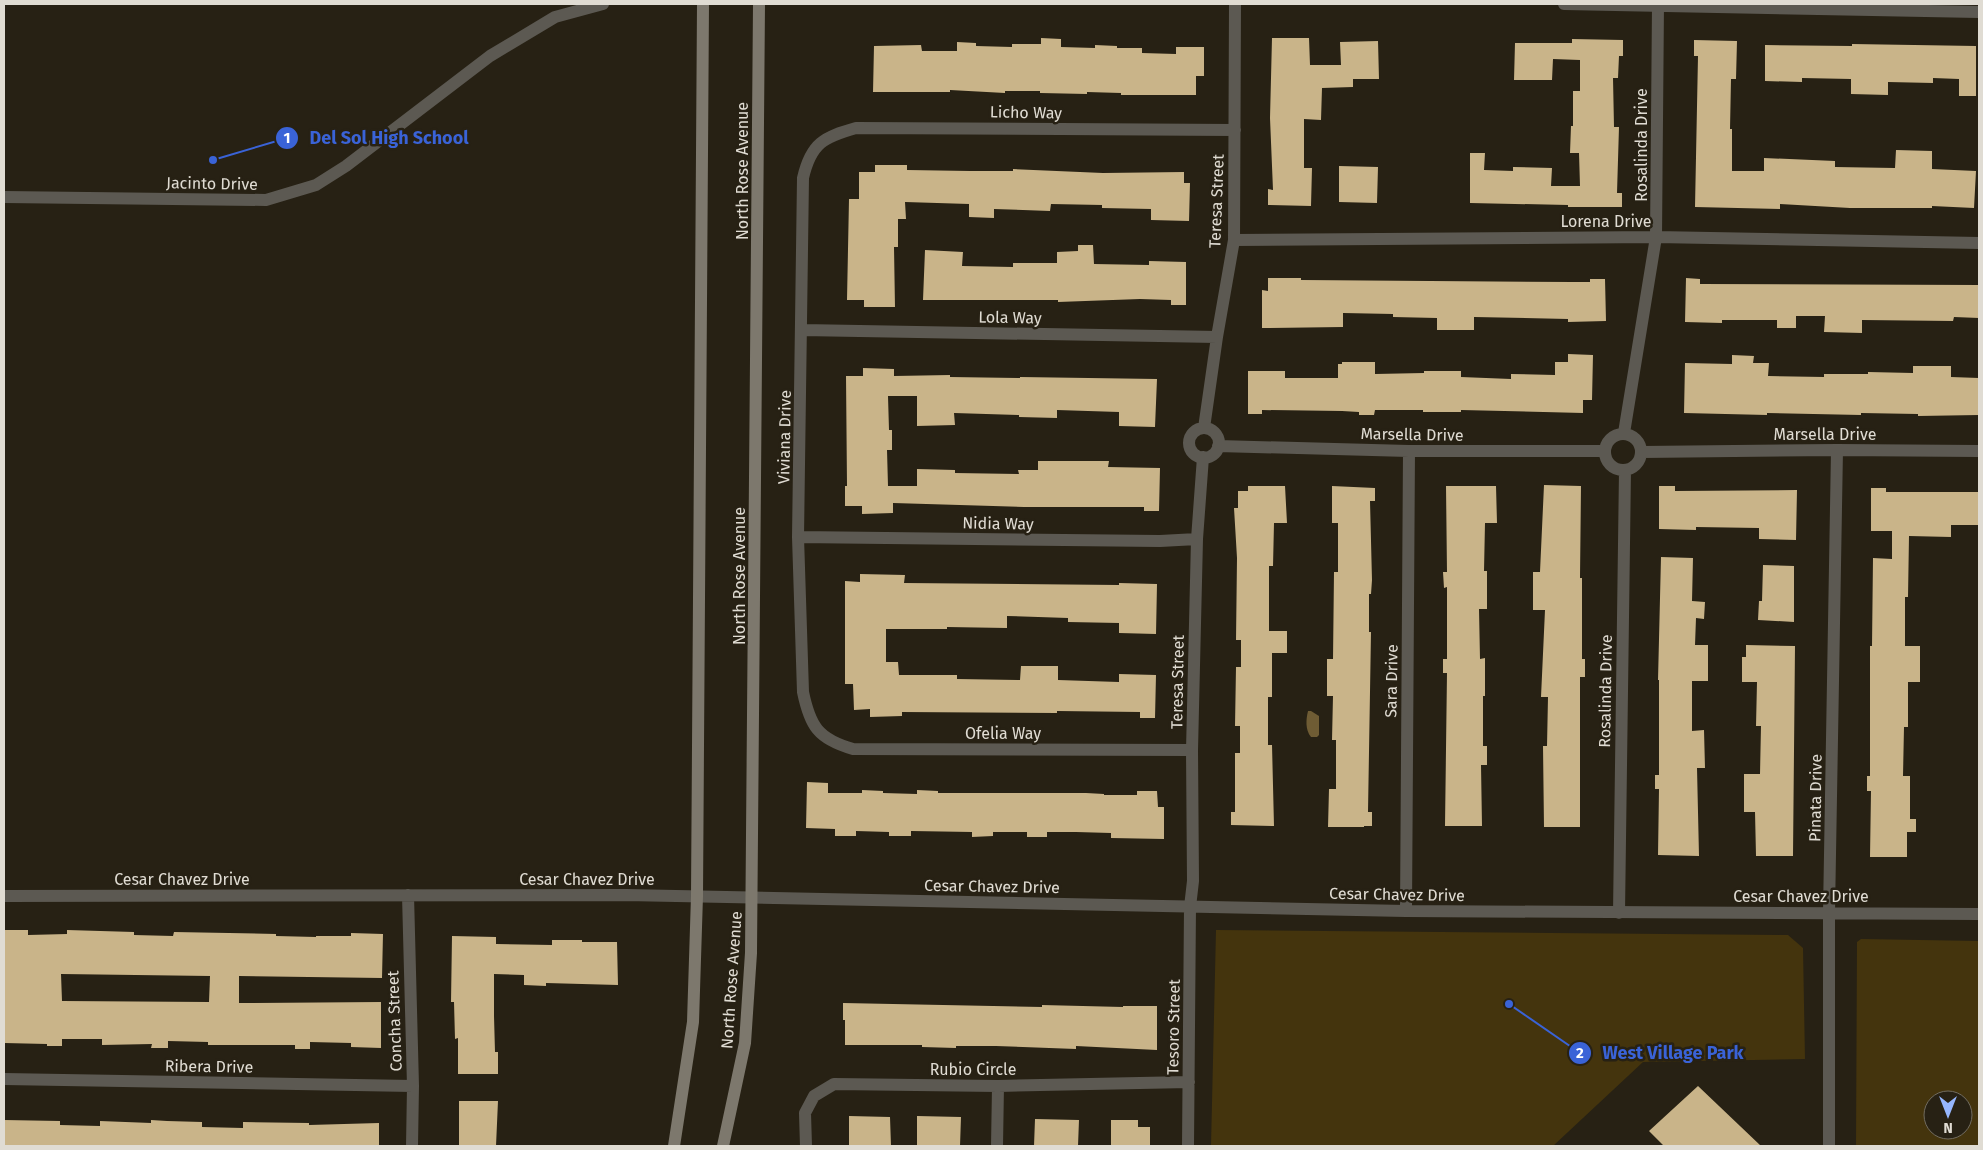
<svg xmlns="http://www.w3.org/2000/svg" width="1983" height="1150" font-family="'Fira Sans',sans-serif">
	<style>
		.green { fill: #44340d; fill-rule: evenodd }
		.water { fill: #6f5c34 }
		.building { fill: #c9b489; fill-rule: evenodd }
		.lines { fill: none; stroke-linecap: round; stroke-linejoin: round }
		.street { stroke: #5c5952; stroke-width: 12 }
		.secondary { stroke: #7d786d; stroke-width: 12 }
		.labels { text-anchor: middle; stroke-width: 5; stroke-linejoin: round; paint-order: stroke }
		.street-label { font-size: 16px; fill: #e0dcd3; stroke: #272114 }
		.leader { fill: none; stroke: #3a63d7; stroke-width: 2 }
		.callout-dot { fill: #3a63d7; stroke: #272114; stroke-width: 2 }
		.mark-label { font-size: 15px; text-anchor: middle; font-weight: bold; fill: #fff }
		.callout-label { font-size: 18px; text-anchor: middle; font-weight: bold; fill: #3a63d7; stroke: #272114; stroke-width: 5; stroke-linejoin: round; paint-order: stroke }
	</style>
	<rect width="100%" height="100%" fill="#272114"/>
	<!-- green -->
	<path class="green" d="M1216,930L1788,935L1803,948L1805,1059L1643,1062L1553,1146H1211Z
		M1861,939L1979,941V1146H1856L1857,942ZM1933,1100H1963V1130H1933Z"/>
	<!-- water -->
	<path class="water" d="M1308,711H1311L1319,716V735L1317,737H1311C1305,730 1306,719 1308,711Z"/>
	<!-- building -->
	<path class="building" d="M1041,38L1061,39V47L1095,48V45L1117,46V48H1142V53L1176,54V47H1204V76H1196V95H1121V93L1087,92V94L1040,93V91H1005V93L950,90V92H873L874,46L921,45L922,51H957V42L976,43V46L1012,47V44H1041Z
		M1272,38H1309L1310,65H1341L1340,42L1378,41L1379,79H1353V87L1322,88L1321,120L1304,119V168H1312L1311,206L1268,205V189L1273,190L1270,118Z
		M1572,39L1623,40V56H1619L1618,78H1613L1614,127H1619L1617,193H1622V207H1568V205L1470,203V153H1485L1484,170L1513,171V167L1552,168L1551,186H1580L1579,153H1570L1571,126H1573V91H1580V60L1553,59L1552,80H1514L1515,43H1572Z
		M1694,40L1737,41L1736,79H1731L1730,129H1732V171H1764V158L1835,161V167L1895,168L1896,150L1932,151V169L1976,171L1974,208L1932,206V208H1850L1780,204V209L1695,207L1698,56H1694Z
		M1852,44L1976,46V96H1959V79L1933,78V83L1888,82V95L1851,94V79L1802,78V82L1765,81V45L1852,46Z
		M875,165H907V170L970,171H1013V169L1103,173L1184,172V183H1190L1189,221L1151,220V209L1102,208V205L1051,204L1050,211L994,209V218L969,217V204L905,202L906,219H898V247H894L895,307H864V300H847L849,199H859V172H875Z
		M1339,166L1378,167L1377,203L1339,202Z
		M1078,245H1093L1094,264L1149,265V261L1186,262V305H1171V300L1140,299L1058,302V300H923L925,250L963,252L962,266L1013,267V263H1057V252L1078,251Z
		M1268,278H1301V280L1572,282H1590V279H1605L1606,321L1568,322V319L1474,317V330H1437V318L1393,317V314L1343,313V327L1262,328V290L1268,291Z
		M1686,278L1700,279V284L1979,285V318L1954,317L1953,321L1862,320V333L1824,332L1825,316H1796V328H1777V320H1722V323L1685,322Z
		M1568,354L1593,355L1592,400H1583V413L1461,410V412H1423V410H1375L1374,415H1359V412L1342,411L1262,410V414H1248V371H1285V378H1338V364H1342V362H1375V374L1424,373V371H1461V377L1511,379V374L1555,375V362H1568Z
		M1732,355L1754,356L1753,363H1769L1768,376L1824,377V374H1868V372L1913,373V366H1951V377L1979,378V415L1918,416V414L1861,413V415L1767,413V415L1684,413L1685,363L1732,364Z
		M863,368L894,369V376L950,375V377L1020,378V377L1157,379L1155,427L1119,426V412L1057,410V418L1019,417V415L954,413L955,425L917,426V396H888L889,430H892V450H887L888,486H917V469L955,470V473L1019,474L1018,470H1038V461H1109L1108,467L1160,468L1159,511H1144V507H1024L893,503V513L862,514V506H845V486H847L846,376H863Z
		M1544,485L1581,486L1580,578H1582V659H1585V677H1580V827H1544L1543,746H1547L1548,697H1541L1545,610H1533V572H1540Z
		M1248,486H1285L1287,523H1274L1273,566H1269V631H1287V653H1272V697H1268V745H1272L1274,826L1231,825V812H1235V753H1240V726H1235L1236,667H1241V640H1236L1237,558L1234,508H1238V491H1248Z
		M1332,486L1375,488V501H1370L1372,580L1371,594H1369V632H1371L1368,812H1372V826H1364V827H1328L1329,789H1336V740H1332L1333,696H1327V659H1333L1334,572H1338V523H1332Z
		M1446,486H1496L1497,523H1485L1484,571H1487V609H1479L1480,659L1485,658V696H1483V746H1487V765H1481L1482,826H1445L1447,673H1443V659H1447V587L1444,588L1443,572H1447Z
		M1659,486H1675V491L1797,490L1796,540L1759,539V528L1696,527V530L1659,529Z
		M1871,488H1886V492H1979V525H1951V537L1909,536L1908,597H1905V646H1920V682H1908V727H1904L1903,776H1910V819H1916V832H1907V857H1870L1871,791H1867V776H1870V646H1872L1873,558L1892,559V531H1871Z
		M1661,557L1693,558L1692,601L1705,602L1704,619L1696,618L1695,645H1708V681H1692V731L1704,730L1705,768H1697L1699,856L1658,855L1659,789H1655V775H1659V680H1658Z
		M1763,565L1794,566V622L1758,620L1759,601H1762Z
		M860,574L905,575L904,583L1119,585V583L1157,584L1156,634L1119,633V623L1068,622V618L1007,616V628L947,627V629H886V662H898L899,675H957V679L1020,680L1021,666H1058V680L1119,682V674L1156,675L1155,718H1140V712L1057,711V713L902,712V716L870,717V709L854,710L853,684H845V581L860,582Z
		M1746,645L1795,646L1793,856H1756L1755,812H1744V774H1760L1761,726H1756L1757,682H1742V657H1746Z
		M807,782L828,783V793H862V790L883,791V793L917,794V790L938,791V793H1086L1104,794V795H1137V791H1157L1158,807H1164V839L1111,838V833L1076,832H1047V837H1027V832H993V836L972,837V832L911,831V836H889V832L856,831V836H835V829L806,828Z
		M4,930H28V935L67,934V930L134,932V935L173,936L174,932L276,934V936L316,937V936H351V933L383,934L382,978L239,976V1003L381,1002V1048L351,1047V1043L310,1042V1049H295V1045H208V1042L168,1041V1048H151L152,1044L102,1045V1039H62V1046H47V1044L4,1043ZM61,974L210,976L209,1002L62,1001Z
		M452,936L496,937V944L552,945V940H582V942H617L618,985L546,983V986L524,985V975L494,974V1016L495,1052H498V1074H458V1038L455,1039L454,1002H451Z
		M843,1003L1042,1007V1005L1123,1007V1006H1157V1050L1076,1046V1049L996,1046H956V1048L922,1047V1045H845V1020H843Z
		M1698,1086L1761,1146H1664L1649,1131Z
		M459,1101H498L496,1146H459Z
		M849,1116L890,1117L891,1146H849Z
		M917,1116L961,1117L960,1146H917Z
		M1035,1119L1079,1120L1078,1146H1034Z
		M4,1120L60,1121V1125L100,1126V1121L151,1123V1120L167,1121L202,1122V1127L243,1128V1122L309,1123V1125L379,1123V1146H4Z
		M1111,1120H1138V1127H1150V1146H1111Z"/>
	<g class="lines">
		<!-- street -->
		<path class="street" d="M1564,4L1979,12
			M4,197L266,200L316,185L346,166L490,56L555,17L603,4
			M1234,240L1656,237L1979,243
			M802,330L1217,337
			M1204,428L1217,337L1234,240L1235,4
			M1189 443a15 15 0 1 1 30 0a15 15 0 1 1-30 0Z
			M1624,433L1656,237L1658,4
			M1605 452a18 18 0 1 1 36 0a18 18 0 1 1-36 0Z
			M1218,446L1409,451H1605
			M1642,452L1837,450L1979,451
			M798,537L1160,541L1197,539
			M1192,750L853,749C818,739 810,726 803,692L798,537L803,178C811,143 824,137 856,128L1235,130
			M408,895L413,1086L412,1146
			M4,896L626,895L1406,911L1979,914
			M1406,911L1409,451
			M1619,913L1625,470
			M4,1079L413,1086
			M806,1146L805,1113L814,1096L834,1084L998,1086L1189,1082
			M997,1146L998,1086
			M1188,1146L1190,907L1193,881L1192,750L1197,539L1203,457
			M1829,1146V912L1837,450"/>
		<!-- secondary -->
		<path class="secondary" d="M674,1146L693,1022L697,896L703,4
			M723,1146L745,1043L751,953L759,4"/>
	</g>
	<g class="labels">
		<!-- street labels -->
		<g class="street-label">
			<text transform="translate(1026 112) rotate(1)" y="6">Licho Way</text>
			<text transform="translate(1641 145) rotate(-90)" y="6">Rosalinda Drive</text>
			<text transform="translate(742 171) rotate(-90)" y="6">North Rose Avenue</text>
			<text transform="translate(212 183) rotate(1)" y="6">Jacinto Drive</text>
			<text transform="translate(1216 201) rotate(-88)" y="6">Teresa Street</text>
			<text x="1606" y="227">Lorena Drive</text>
			<text transform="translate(1010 317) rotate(1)" y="6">Lola Way</text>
			<text transform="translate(1412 434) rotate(1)" y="6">Marsella Drive</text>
			<text x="1825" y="440">Marsella Drive</text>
			<text transform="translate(784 437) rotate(-89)" y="6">Viviana Drive</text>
			<text transform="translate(998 523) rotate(1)" y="6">Nidia Way</text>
			<text transform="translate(739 576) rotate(-90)" y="6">North Rose Avenue</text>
			<text transform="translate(1391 681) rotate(-89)" y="6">Sara Drive</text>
			<text transform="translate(1177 682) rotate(-89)" y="6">Teresa Street</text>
			<text transform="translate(1605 691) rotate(-89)" y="6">Rosalinda Drive</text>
			<text x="1003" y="739">Ofelia Way</text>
			<text transform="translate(1815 798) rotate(-89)" y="6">Pinata Drive</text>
			<text x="182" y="885">Cesar Chavez Drive</text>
			<text x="587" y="885">Cesar Chavez Drive</text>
			<text transform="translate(992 886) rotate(1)" y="6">Cesar Chavez Drive</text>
			<text transform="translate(1397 894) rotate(1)" y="6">Cesar Chavez Drive</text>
			<text x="1801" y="902">Cesar Chavez Drive</text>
			<text transform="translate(731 980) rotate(-86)" y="6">North Rose Avenue</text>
			<text transform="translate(394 1021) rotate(-92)" y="6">Concha Street</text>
			<text transform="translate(1173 1027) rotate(-89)" y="6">Tesoro Street</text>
			<text transform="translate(209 1066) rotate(1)" y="6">Ribera Drive</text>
			<text x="973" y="1075">Rubio Circle</text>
		</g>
	</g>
	<!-- callouts -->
	<path class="leader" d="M213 160L287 138M1509 1004L1580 1053"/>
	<g class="callout-dot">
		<circle cx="213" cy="160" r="5"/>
		<circle cx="1509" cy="1004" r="5"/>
		<circle cx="287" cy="138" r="12"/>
		<circle cx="1580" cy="1053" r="12"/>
	</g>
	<g class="mark-label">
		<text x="287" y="143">1</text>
		<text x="1580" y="1058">2</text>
	</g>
	<g class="callout-label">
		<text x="389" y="144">Del Sol High School</text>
		<text x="1673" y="1059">West Village Park</text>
	</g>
	<!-- border -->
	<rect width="1983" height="1150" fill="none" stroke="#e0dcd3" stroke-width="10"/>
	<!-- north arrow -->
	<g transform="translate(1948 1115) rotate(180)"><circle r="24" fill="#272114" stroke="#716c60"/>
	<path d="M0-4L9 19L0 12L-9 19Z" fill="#96b6fd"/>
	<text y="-8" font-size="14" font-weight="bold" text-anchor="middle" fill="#e0dcd3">N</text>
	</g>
</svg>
